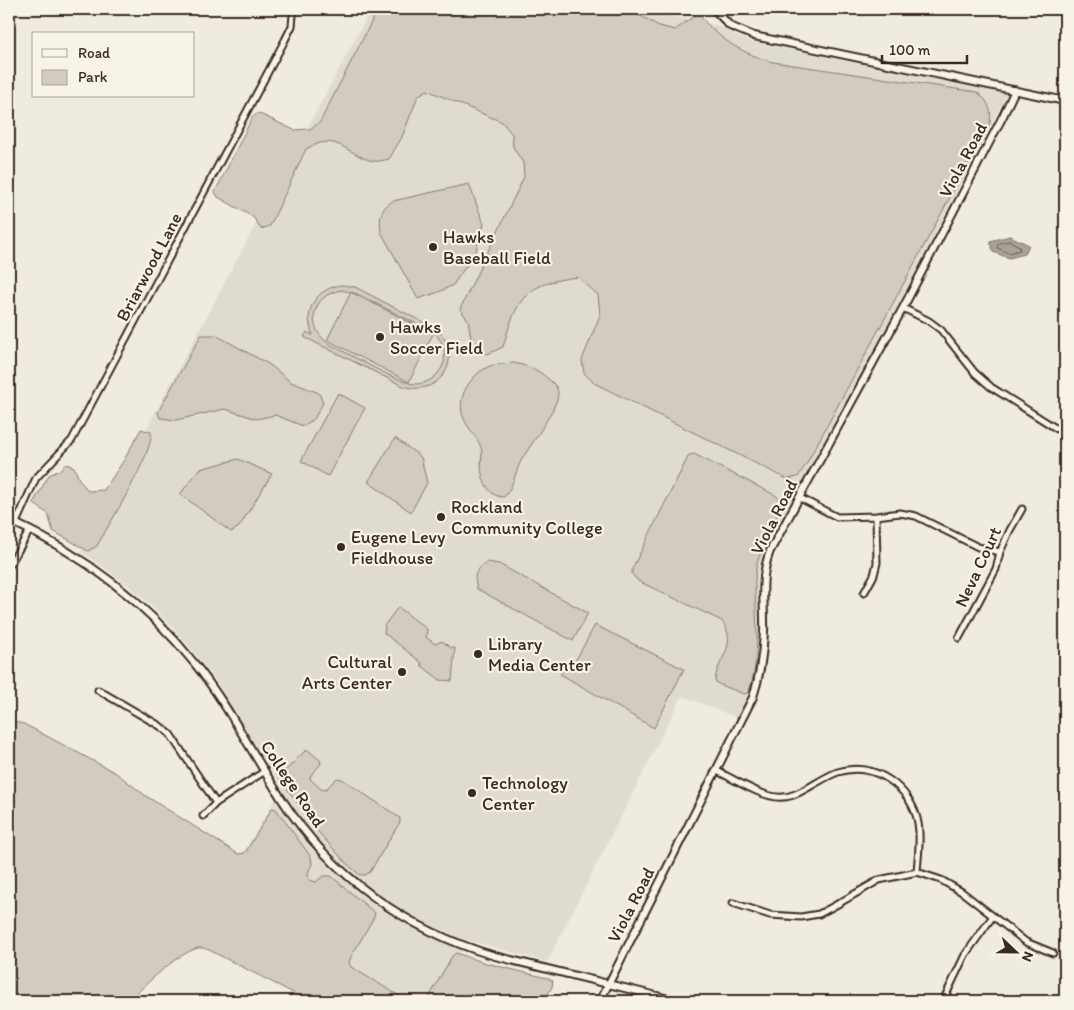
<svg xmlns="http://www.w3.org/2000/svg" width="1074" height="1010" font-family="Itim,sans-serif">
	<style>
		.built { fill: #e0dbd0 }
		.green { fill: #d1cbc0; stroke: #867a6f; fill-rule: evenodd }
		.water { fill: #aaa296; stroke: #7e7266 }
		.lines { fill: none; stroke-linecap: round; stroke-linejoin: round }
		.shore { stroke: #675a4e; stroke-width: 1 }
		.minor-casing { stroke: #3b2a1e; stroke-width: 9 }
		.tertiary-casing { stroke: #3b2a1e; stroke-width: 10 }
		.minor { stroke: #f7f3e8; stroke-width: 5 }
		.tertiary { stroke: #f7f3e8; stroke-width: 6 }
		.poi-dot { fill: #3b2a1e; stroke: #f7f3e8; stroke-width: 2 }
		.labels { text-anchor: middle; stroke-width: 4.5; stroke-linejoin: round; paint-order: stroke }
		.street-label { font-size: 18px; fill: #3b2a1e; stroke: #f7f3e8 }
		.poi-label { font-size: 18px; fill: #3b2a1e; stroke: #f7f3e8; text-anchor: start }
	</style>
	<rect width="100%" height="100%" fill="#efebe0"/>
	<filter id="ink" filterUnits="userSpaceOnUse"><feTurbulence type="fractalNoise" baseFrequency=".02" numOctaves="2"/><feDisplacementMap in="SourceGraphic" scale="10" xChannelSelector="R" yChannelSelector="G"/><feConvolveMatrix kernelMatrix="1 2 1 2 8 2 1 2 1" color-interpolation-filters="sRGB"/></filter>
	<g filter="url(#ink)">
		<!-- built -->
		<path class="built" d="M371,9H634L720,26L734,35L753,42L1007,94L898,306L766,549L758,571L757,584L759,634L757,659L752,684L738,718L682,696L547,962L468,940L432,1001H309L193,935L282,788L212,675L181,637L156,610L130,587L81,551Z"/>
		<!-- green -->
		<path class="green" d="M378,9H628L659,26L675,30L693,17H701C721,41 744,54 773,62L977,92C988,101 992,108 990,123L807,463L798,477L787,479L594,383L584,373L582,360L600,315L598,295L578,277C525,283 517,298 503,347L488,354L473,350L468,320L460,309L524,177L523,163L513,147L512,134L502,122L427,90L418,96L402,137L389,159C384,160 378,162 373,161C345,154 337,131 306,149L270,226L261,229L253,217L218,197L215,192L252,118L258,113L294,130L310,129L320,122Z
			M469,184L484,224L475,253L453,285L439,292L418,299L381,232C379,219 380,208 393,201Z
			M342,285L355,287L438,330C465,358 440,398 403,386L304,337L307,332L313,335C302,311 316,288 342,285ZM342,290L357,294L435,333C443,342 447,354 443,365C438,377 427,384 415,384C400,384 348,353 331,345C304,329 311,294 342,290Z
			M351,292L433,334L409,382L327,340Z
			M201,335H216L270,365L291,382L319,393L323,403L314,419L303,426L275,415L257,419L225,409L176,420L160,418L158,412Z
			M513,363C525,365 538,369 547,378C552,382 558,386 558,393C559,406 530,446 522,459C515,472 513,488 504,497C488,497 481,479 481,464C481,460 482,456 482,452C480,439 469,431 464,419C455,399 470,374 490,366C496,364 506,364 513,363Z
			M338,393L365,408L328,476L301,461Z
			M141,429L151,432C155,451 108,526 97,546L88,551L53,531L48,514L33,503L49,475L60,470L66,464L74,467L79,479L88,491L104,490L124,460Z
			M395,438L421,457L427,483L411,512L368,482Z
			M694,454L775,495L781,500C782,513 761,547 757,564C754,577 755,592 756,606C757,634 759,667 748,693L744,694L718,684L715,681C717,658 739,646 722,621L638,581L632,574V569L689,455Z
			M238,459L272,474L239,527L231,532L180,494L200,469Z
			M488,562L499,564L588,613L573,641L477,589C473,574 475,570 488,562Z
			M398,607L427,629L426,637L435,644L442,641L451,648H455L452,681L440,680L421,665L422,663L384,633L385,628L384,626Z
			M595,625L684,669L654,728L560,674L577,658Z
			M9,721L24,724L116,773L146,796L238,854L245,853L270,812L272,808L276,809L311,857L312,864L308,873L309,880L316,882L323,876H331L375,913L374,917L351,957L349,963L351,967L408,1001H309L209,950C206,949 201,947 198,948C177,954 144,985 130,1001H9Z
			M308,750L321,761L320,765L311,775L310,779L321,789L325,790L337,778L342,779L400,818V822L370,872L365,875H360L347,864L319,833L280,779L281,775L305,751Z
			M456,953L486,963L547,978L553,981L552,987L544,1001H427L452,956Z"/>
		<!-- water -->
		<path class="water" d="M1010,236L1029,245L1025,254L1009,258L993,252L990,241Z"/>
		<g class="lines">
			<!-- shore -->
			<path class="shore" d="M1010,241L1019,246L1020,250L1009,253L997,248L998,244Z"/>
			<defs>
				<path id="minor" d="M903,308L929,321L941,330L975,373L991,387L1065,434
					M800,498L837,517L876,516L900,513L916,516L978,547L1000,552
					M16,523L36,478L72,440L285,40L292,26L293,15
					M9,566L30,530
					M864,593L874,575L877,563L876,516
					M959,638L996,569L1000,552L1010,530L1022,509
					M98,690L160,726L170,734L216,803
					M717,771C734,779 764,799 783,797C799,797 822,777 838,772C874,760 912,788 918,823C921,839 918,856 917,872
					M203,816L216,803L265,771
					M733,903L770,915L801,917L819,914L836,905L879,880L917,872L941,880L962,892L1026,942L1053,953
					M943,1001L965,955L993,916"/>
				<path id="tertiary" d="M714,9L730,26L754,36L1065,101
					M9,520C82,554 145,601 195,664C228,705 252,753 281,798C331,876 406,930 495,956L677,1001
					M600,1001L753,697C760,676 763,654 764,632C765,603 759,580 770,551L903,308L1003,116L1015,90"/>
			</defs>
			<!-- minor casing -->
			<use href="#minor" class="minor-casing"/>
			<!-- tertiary casing -->
			<use href="#tertiary" class="tertiary-casing"/>
			<!-- minor -->
			<use href="#minor" class="minor"/>
			<!-- tertiary -->
			<use href="#tertiary" class="tertiary"/>
		</g>
	</g>
	<!-- markers -->
	<g class="poi-dot">
		<circle cx="433" cy="247" r="5"/>
		<circle cx="380" cy="337" r="5"/>
		<circle cx="441" cy="517" r="5"/>
		<circle cx="341" cy="547" r="5"/>
		<circle cx="478" cy="654" r="5"/>
		<circle cx="402" cy="672" r="5"/>
		<circle cx="472" cy="793" r="5"/>
	</g>
	<g class="labels">
		<!-- street labels -->
		<g class="street-label">
			<text transform="translate(963 160) rotate(-62)" y="6">Viola Road</text>
			<text transform="translate(149 267) rotate(-62)" y="6">Briarwood Lane</text>
			<text transform="translate(774 517) rotate(-63)" y="6">Viola Road</text>
			<text transform="translate(978 567) rotate(-65)" y="6">Neva Court</text>
			<text transform="translate(293 784) rotate(56)" y="6">College Road</text>
			<text transform="translate(631 905) rotate(-63)" y="6">Viola Road</text>
		</g>
		<!-- poi labels -->
		<g class="poi-label">
			<text x="443" y="243">Hawks<tspan x="443" dy="21">Baseball Field</tspan></text>
			<text x="390" y="333">Hawks<tspan x="390" dy="21">Soccer Field</tspan></text>
			<text x="451" y="513">Rockland<tspan x="451" dy="21">Community College</tspan></text>
			<text x="351" y="543">Eugene Levy<tspan x="351" dy="21">Fieldhouse</tspan></text>
			<text x="488" y="650">Library<tspan x="488" dy="21">Media Center</tspan></text>
			<text x="392" y="668" text-anchor="end">Cultural<tspan x="392" dy="21">Arts Center</tspan></text>
			<text x="482" y="789">Technology<tspan x="482" dy="21">Center</tspan></text>
		</g>
	</g>
	<!-- margin -->
	<rect width="1074" height="1010" fill="none" stroke="#f7f3e8" stroke-width="30"/>
	<rect x="15" y="15" width="1044" height="980" fill="none" stroke="#3b2a1e" stroke-width="2" filter="url(#ink)"/>
	<!-- legend -->
	<rect x="32" y="32" width="162" height="65" fill="#f7f3e8" stroke="#aca397"/>
	<rect x="42" y="49" width="25" height="8" fill="#f7f3e8" stroke="#aca397"/>
	<text x="78" y="58" font-size="15" fill="#3b2a1e">Road</text>
	<rect x="42" y="70" width="25" height="15" fill="#d1cbc0" stroke="#aca397"/>
	<text x="78" y="82" font-size="15" fill="#3b2a1e">Park</text>
	<!-- north arrow -->
	<g transform="translate(1016 952) rotate(112)" stroke="#f7f3e8" stroke-width="4" paint-order="stroke">
	<path d="M0-4L9 19L0 12L-9 19Z" fill="#3b2a1e"/>
	<text y="-8" font-size="14" font-weight="bold" text-anchor="middle" fill="#3b2a1e">N</text>
	</g>
	<!-- scale -->
	<path d="M882 55v8h85v-8" fill="none" stroke="#3b2a1e" stroke-width="2.5"/>
	<text x="889" y="55" font-size="15" fill="#3b2a1e" stroke="#f7f3e8" stroke-width="4" paint-order="stroke">100 m</text>
</svg>
